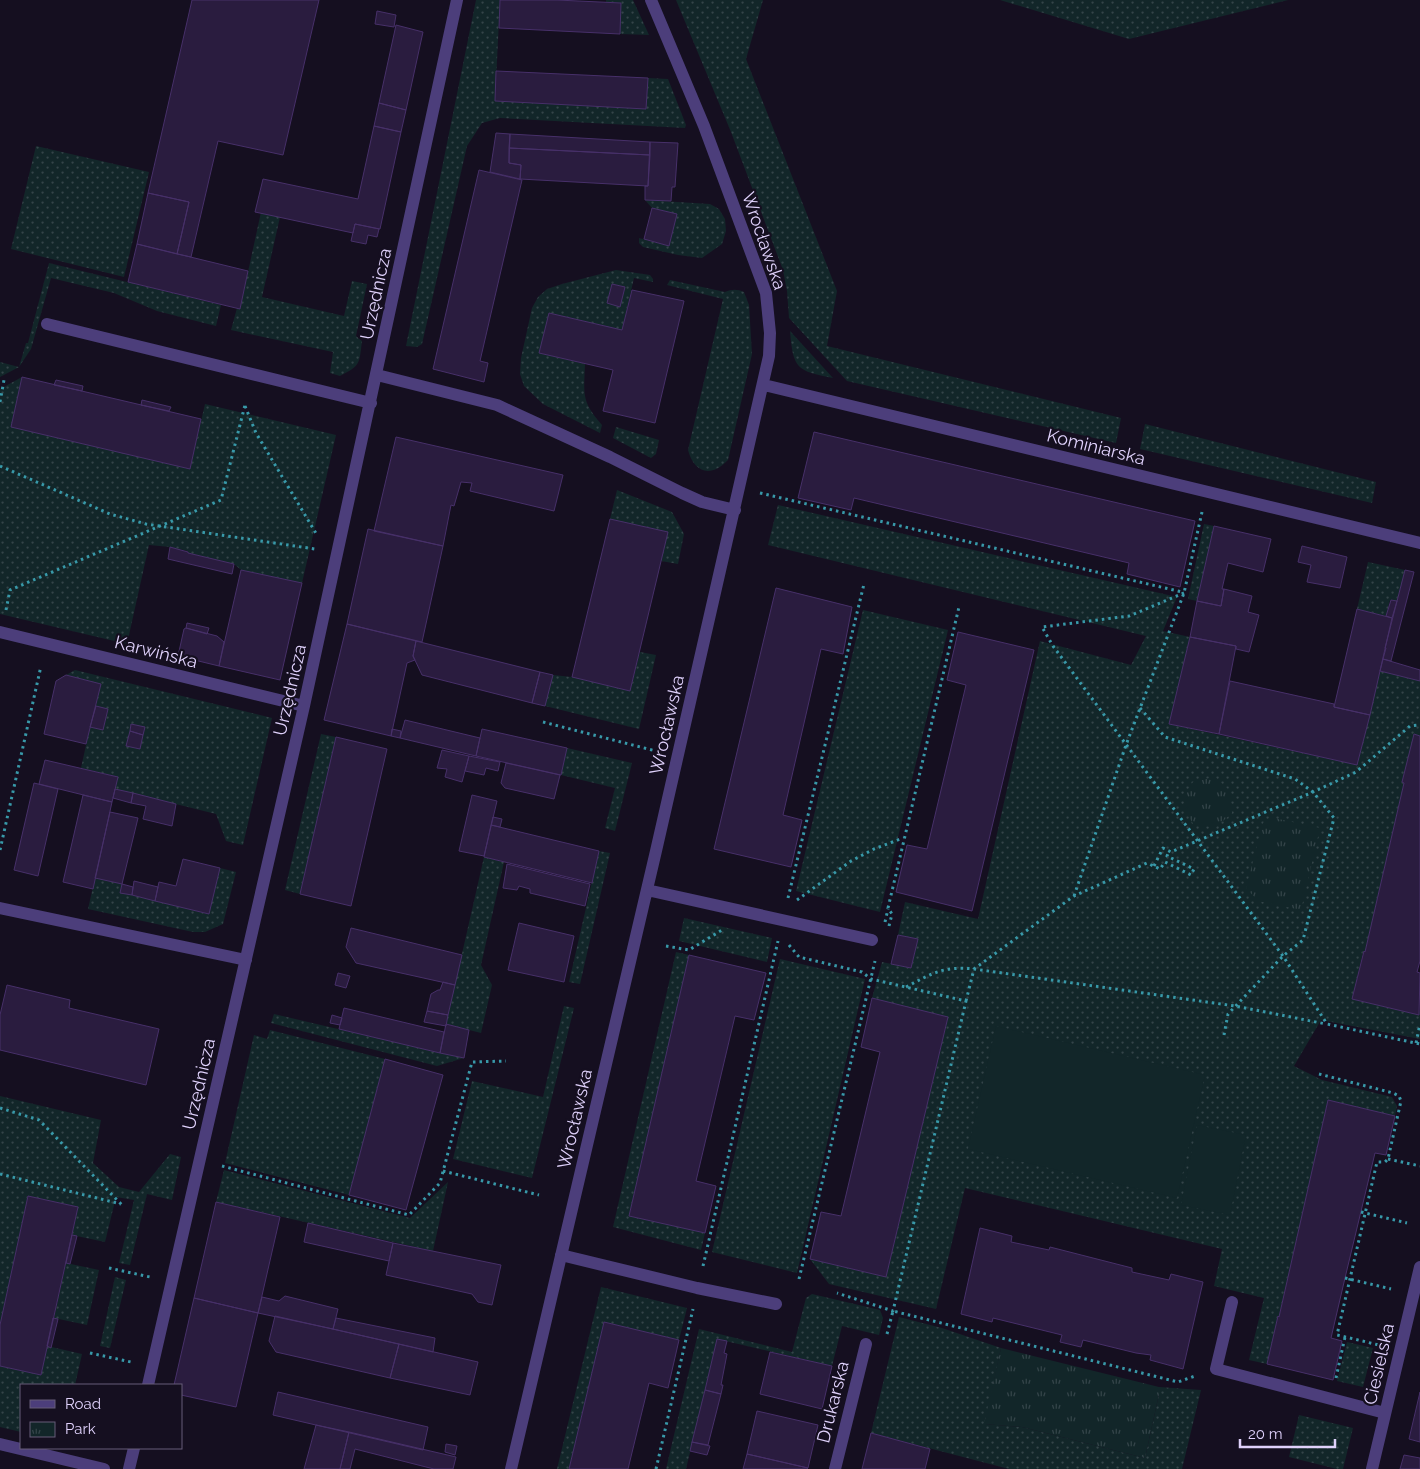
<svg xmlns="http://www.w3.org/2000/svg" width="1420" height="1469" font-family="Raleway,sans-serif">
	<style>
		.grass { fill: url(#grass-dots); fill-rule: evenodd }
		.park { fill: url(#park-tufts) }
		.pitch { fill: #122629 }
		.building { fill: #2a1c3f; stroke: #473069 }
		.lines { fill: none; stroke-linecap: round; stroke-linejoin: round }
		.path { stroke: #3899a9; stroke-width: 3; stroke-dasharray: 2.5 4; stroke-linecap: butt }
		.minor { stroke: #4c3e7b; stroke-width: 12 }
		.labels { text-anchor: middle; stroke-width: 4.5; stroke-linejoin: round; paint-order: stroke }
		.street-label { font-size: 18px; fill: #dfd1fb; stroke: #150f20 }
	</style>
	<defs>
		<pattern id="grass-dots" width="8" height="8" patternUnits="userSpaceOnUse" patternTransform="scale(1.25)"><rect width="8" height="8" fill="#122629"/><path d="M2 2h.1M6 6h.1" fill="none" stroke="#344449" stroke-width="1.8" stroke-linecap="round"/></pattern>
		<pattern id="park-tufts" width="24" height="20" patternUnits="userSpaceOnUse" patternTransform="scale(1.25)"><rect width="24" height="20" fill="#122629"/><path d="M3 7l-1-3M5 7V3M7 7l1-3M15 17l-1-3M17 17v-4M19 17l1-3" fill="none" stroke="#344449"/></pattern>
	</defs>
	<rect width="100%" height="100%" fill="#150f20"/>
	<!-- grass -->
	<path class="grass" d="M476,0H500L495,101L646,109L648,78L668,79L686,125L685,128L500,118L482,123L467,146L422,344L417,347L406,346Z
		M606,0H633L649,35L620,34V3L606,2Z
		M676,0H763L746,59L837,291L827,346L1121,418L1116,443L847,381L789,318L787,291L783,270L731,132Z
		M1000,0H1288L1129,39Z
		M36,146L149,172L124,277L11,249Z
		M645,200L710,204L719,209L725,219L726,231L722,244L702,258L678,255L643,247L639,243V238L669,246L676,214L652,208Z
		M261,212L280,217L262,297L344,316L352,281L367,284L356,336L362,341C359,364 361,365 340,376L330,373L333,352L231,330L237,308L240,309Z
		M49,263L221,305L216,326L157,311L114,293L51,278L31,349L19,367L0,377V362L19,367L26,343H28Z
		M616,270L650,275L653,279V282L634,278L622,330L549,313L539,353L585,364C584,395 581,401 602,425L600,433L543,404L524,386L520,374L521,358L532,308L538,297L547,289L562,284ZM612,284L625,287L620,306L608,303Z
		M670,280L725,292C732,289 737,289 744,292L749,305L752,354L728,460C711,478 694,473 688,450L723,299L667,285Z
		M790,331L833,378C797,371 793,369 790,331Z
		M22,377L11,427L190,469L205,404L336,435L302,583L241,570L234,564L188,553V551L170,547L149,545L127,644L0,614V389Z
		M1145,424L1376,482L1372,503L1140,449Z
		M616,427L659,440L656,454L651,458L613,438Z
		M617,490L672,512L684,534L678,564L661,561L667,532L610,519Z
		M778,505L1177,597L1163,631L1190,637L1169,724L1357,765L1380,671L1420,681V736L1414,735L1402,782L1404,783L1365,952H1363L1352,999L1418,1015L1420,1010V1039L1321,1020L1294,1066L1322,1080L1392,1097L1397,1106L1395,1116L1328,1100L1279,1317H1278L1267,1364L1249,1360L1264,1298L1214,1286L1222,1249L965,1188L936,1309L829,1284L810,1259L886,1277L948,1017L872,998L882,962L911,968L918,939L898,935L905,902L978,919L1040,641L1131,665L1146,636L768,545Z
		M1204,524L1214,526L1197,601L1188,599Z
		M1368,562L1405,570L1397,601L1390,600L1386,616L1357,609Z
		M863,610L948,630L880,912L796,891Z
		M640,652L656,655L639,729L545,706L553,675L572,677L630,691Z
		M75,670L272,718L243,845L226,841L216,814L115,789L118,777L81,768L90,727L103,730L108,710L96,706L101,684L66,675Z
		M321,734L336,737L300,894L285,890Z
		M567,748L632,763L615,831L605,828L615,788L561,775Z
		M599,851L610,853L580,984L569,982Z
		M484,857L504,862L481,965L492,985L481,1033L446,1024Z
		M220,868L236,872L223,924L205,932H193L88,909L95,878L122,884L132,895L208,914Z
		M684,918L772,938L767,962L679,941Z
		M676,952L689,955L629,1216L705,1233L701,1250L613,1227Z
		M780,959L865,979L797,1273L712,1252Z
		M564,1006L574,1008L532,1178L453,1159L472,1081L543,1097Z
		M274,1014L440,1053L464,1058L437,1066L271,1023Z
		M270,1030L385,1059L349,1195L225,1163L254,1035L267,1039Z
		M0,1096L101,1120L93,1163L119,1187L139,1192L170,1154L181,1157L172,1200L147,1194L130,1265L119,1263L134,1200L116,1197L105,1242L72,1235L78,1207L28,1196L0,1325Z
		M224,1170L410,1218L448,1182L433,1251L216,1202Z
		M66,1263L99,1270L87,1325L54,1318Z
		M115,1277L126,1280L110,1348L100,1346Z
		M601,1287L687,1308L679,1340L604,1322L569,1469H557Z
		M812,1294L880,1310L883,1318L879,1335L842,1326L832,1366L717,1339L686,1469H666L699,1329L792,1352L806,1298Z
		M899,1317L942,1328L1001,1348L985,1424L1022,1427L1145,1458L1159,1394V1387L1201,1390L1182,1469H1009L871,1433Z
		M1347,1342L1373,1348L1363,1387L1337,1381Z
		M47,1346L82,1354L75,1385H21V1432L0,1427V1366L41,1375Z
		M1299,1415L1353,1428L1343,1469H1337L1289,1457Z"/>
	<!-- park -->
	<path class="park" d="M1215,777L1230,791L1232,813L1216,827L1194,825C1182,806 1180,801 1193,782Z
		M1274,818L1320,828L1301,910L1258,901L1246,888L1263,823L1267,819Z
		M1001,1348L1159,1387V1394L1145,1458L1022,1427L984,1424Z"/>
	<!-- pitch -->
	<path class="pitch" d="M996,1026L1205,1075L1177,1198L968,1149Z
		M1197,1125L1246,1135L1230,1215L1181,1205Z"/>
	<!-- building -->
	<path class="building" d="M192,0H319L283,155L218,141L191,257L177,254L189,202L148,193Z
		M500,0H557L621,3L620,34L499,28Z
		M377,11L396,15L394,27L375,24Z
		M396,25L423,32L406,110L379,103Z
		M496,71L648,78L646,109L495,101Z
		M379,103L406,110L401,132L374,126Z
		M374,126L401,132L380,229L355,224L353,233L255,212L263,179L358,199Z
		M496,133L510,134L509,163L521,165L520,179L490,172Z
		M510,134L650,142V155L509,148Z
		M650,142L678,143L675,187H672L671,201L645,200V186H648Z
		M509,148L650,155L648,186L520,179L521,165L509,163Z
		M479,170L522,180L480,361L488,363L484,382L433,369Z
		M148,193L189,202L177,254L137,244Z
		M652,208L677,214L669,246L644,239Z
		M355,224L379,229L377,237L368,235L366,244L351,241Z
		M137,244L248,271L240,309L128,282Z
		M612,284L625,287L620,307L607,303Z
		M632,290L684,301L655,423L603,411L613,370L539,353L549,313L622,330Z
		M22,377L201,419L190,469L11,427Z
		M56,380L83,386L82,391L54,385Z
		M142,400L171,407L169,411L141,405Z
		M814,432L1195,521L1180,587L1127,574L1129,563L854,498L851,510L798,498Z
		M396,437L563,475L554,511L470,491L472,483L461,482L454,506L451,505L443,546L374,531Z
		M610,519L668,532L630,691L572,677Z
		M1214,526L1271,539L1263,572L1228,563L1222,589H1224L1221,606L1197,601Z
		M368,529L443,546L422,642L347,624Z
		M1302,546L1347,557L1340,588L1307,582L1311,565L1298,562Z
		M170,547L188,552V553L234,564L232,574L168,559Z
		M241,570L302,583L280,680L219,666Z
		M1405,570L1414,572L1391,661L1383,659L1386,648H1385Z
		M776,588L852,607L843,654L821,649L783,815L802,820L791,867L714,849Z
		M1224,589L1252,596L1248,612L1259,615L1249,652L1236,649V646L1190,637L1197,601L1221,606Z
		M1391,600L1397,601L1392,618L1386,616Z
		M1357,609L1392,618L1370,715L1334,707Z
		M187,623L209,628L207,634L186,628Z
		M347,624L416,641L413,656L415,660L407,663L391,736L324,720Z
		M186,628L217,636L224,642L219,666L178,656L184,629Z
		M958,632L1034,650L972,911L896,892L907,845L927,849L966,685L947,680Z
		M1190,637L1236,646L1219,734L1169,724Z
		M416,641L540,672L532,703L422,675L413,656Z
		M1383,659L1420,670V681L1380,671Z
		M540,672L553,675L545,706L532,703Z
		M66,675L101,684L86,744L44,734L56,681Z
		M1230,681L1334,704V707L1370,715L1357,765L1219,734Z
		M96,706L108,709L103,730L90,727Z
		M405,720L480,738L476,756L400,738Z
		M131,724L145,727L143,735L130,731Z
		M392,729L401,731L400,738L391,736Z
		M482,729L567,748L561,775L476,756Z
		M130,731L143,735L140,749L126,746Z
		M1414,734L1420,736V961L1417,972L1420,973L1419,1015L1352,999L1364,951L1365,952L1404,783L1402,782Z
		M336,737L387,749L351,906L300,894Z
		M442,750L469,756L462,782L445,777L447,769L437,768Z
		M469,756L500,762L498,771L486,768L484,775L465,771Z
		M45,760L118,777L112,802L39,784Z
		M506,763L560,775L554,799L505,788L501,783Z
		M34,783L58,789L38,876L14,870Z
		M115,789L133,793L131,803L113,798Z
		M133,793L176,804L172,826L143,819L146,806L131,803Z
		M83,795L112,802L93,889L63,882Z
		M472,795L497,801L484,856L459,851Z
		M110,812L138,818L122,884L95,878Z
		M493,817L502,819L500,827L491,825Z
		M491,825L599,851L592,883L484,857Z
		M183,859L220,868L209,914L155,901L159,882L176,886Z
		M507,864L590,884L585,906L530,893V889L519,886L517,890L503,888Z
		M134,881L158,887L155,901L132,895Z
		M122,884L133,887L132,895L120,893Z
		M519,923L574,936L564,982L508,970Z
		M351,928L462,955L455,985L356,963L346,947Z
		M898,935L918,939L911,968L891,964Z
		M689,955L766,973L754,1020L735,1016L696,1181L716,1186L705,1233L629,1216Z
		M338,973L350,976L346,988L335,985Z
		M443,982L455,985L448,1015L427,1011L431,994L438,990H440Z
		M7,985L70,1000L69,1008L159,1029L146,1085L0,1050V1015Z
		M872,998L948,1017L886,1277L810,1259L821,1212L841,1216L880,1052L861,1047Z
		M344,1008L444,1032L440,1053L339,1029Z
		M427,1011L448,1015L446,1026L424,1022Z
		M332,1015L342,1018L340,1025L330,1023Z
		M446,1024L469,1030L464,1058L440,1053Z
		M385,1059L443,1075L406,1210L349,1195Z
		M1328,1100L1395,1116L1386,1155L1375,1153L1345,1278L1331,1338L1342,1341L1333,1380L1267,1364L1278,1316L1279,1317Z
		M28,1196L78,1207L41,1375L0,1366V1325Z
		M216,1202L280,1217L258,1313L194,1298Z
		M308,1223L393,1243L389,1261L304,1242Z
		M980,1228L1012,1236L1011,1242L1049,1250L1050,1247L1132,1268V1272L1169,1280L1171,1274L1203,1282L1183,1369L1150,1360L1151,1355L1136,1353L1083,1340L1081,1347L1060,1342L1062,1335L993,1318L992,1322L961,1314Z
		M72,1235L77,1236L70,1264L66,1263Z
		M393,1243L501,1265L492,1305L478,1302L472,1294L386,1275Z
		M285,1296L338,1309L333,1329L258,1313L262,1297L279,1301Z
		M194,1298L258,1313L236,1407L181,1395V1385H174Z
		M275,1316L399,1344L390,1378L276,1352L269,1341Z
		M53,1318L58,1319L51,1348L47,1346Z
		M336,1318L435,1338L433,1352L333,1329Z
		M604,1322L679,1340L668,1388L649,1383L628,1469H569Z
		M717,1339L727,1341L724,1353L727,1354L721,1385H723L721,1394L705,1390Z
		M399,1344L478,1362L470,1395L390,1378Z
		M770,1352L832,1366L822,1409L760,1394Z
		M705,1390L721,1394L708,1445L692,1442Z
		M278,1392L428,1427L423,1450L273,1415Z
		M1420,1392V1442L1409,1439Z
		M757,1411L818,1425L808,1468L747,1454Z
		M316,1425L349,1432L340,1469H304Z
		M349,1432L456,1457L453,1469H434L355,1449L350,1469H340Z
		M871,1433L930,1449L925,1469H862Z
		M692,1442L710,1446L707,1455L690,1451Z
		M446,1444L457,1446L455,1455L445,1452Z
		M747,1454L808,1468L807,1469H743Z
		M1404,1455L1420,1458V1469H1400Z"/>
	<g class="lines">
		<!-- path -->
		<path class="path" d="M0,402L4,380
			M245,406L256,433L317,535
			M0,466L110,514L146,524L315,549
			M760,493L1182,592
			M1184,593L1129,616L1042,627L1053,646L1283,956L1327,1024L1420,1044
			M6,610L10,590L221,500L245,405
			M1140,708L1165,737L1295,779L1313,792L1334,818L1303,940L1283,956L1228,1014L1224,1035
			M543,722L656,751
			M0,850L41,666
			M1154,866L1163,848L1171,852L1313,792L1356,772L1410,726L1420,725
			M1074,896L1126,745L1184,593L1202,512
			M788,898L864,584
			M797,900L851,861L874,849L903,838
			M885,922L888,909
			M889,926L892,914L888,908L959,607
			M789,945L799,957L862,972L871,979L966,1001L893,1311L837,1293
			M666,946L689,950L722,930
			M906,987C933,973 943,966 974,969L1235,1006L1326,1024
			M966,1001L974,969L1074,896L1147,863L1160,869L1165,862L1191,875L1194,869L1167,856L1169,851
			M1416,1043L1420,1024
			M1319,1074L1393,1093L1399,1096L1401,1101L1388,1159L1385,1162H1377L1337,1335L1379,1345
			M0,1108L39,1120L122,1205
			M1388,1159L1420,1166
			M222,1166L409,1215L440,1183L472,1062L506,1061
			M443,1171L539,1195
			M0,1174L121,1204
			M1361,1212L1407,1223
			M703,1266L778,941
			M109,1268L150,1277
			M1345,1278L1391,1289
			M799,1279L875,961
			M887,1334L893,1311L1178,1382L1195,1376
			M90,1353L131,1362
			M1336,1378L1345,1337
			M656,1469L693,1309"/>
		<!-- minor -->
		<path class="minor" d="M47,324L371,403
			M377,375L497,405L610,457L682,493L702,502L735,510
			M764,385L1420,543
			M0,632L304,706
			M647,890L872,940
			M0,908L246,960
			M561,1255L697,1288L776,1304
			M1232,1302L1216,1369L1385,1413
			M148,1385L304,706L457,0
			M0,1444L104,1469
			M129,1469L134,1448
			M511,1469L656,851L769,356L770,333L766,293L704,126L651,0
			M835,1469L866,1344
			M1372,1469L1420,1267"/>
	</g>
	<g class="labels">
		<!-- street labels -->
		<g class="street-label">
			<text transform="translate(764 241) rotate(71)" y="6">Wrocławska</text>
			<text transform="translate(376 294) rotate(-78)" y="6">Urzędnicza</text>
			<text transform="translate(1096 447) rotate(14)" y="6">Kominiarska</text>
			<text transform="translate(156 652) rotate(14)" y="6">Karwińska</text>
			<text transform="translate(290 690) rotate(-77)" y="6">Urzędnicza</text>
			<text transform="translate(667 725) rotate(-77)" y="6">Wrocławska</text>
			<text transform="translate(199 1084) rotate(-77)" y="6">Urzędnicza</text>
			<text transform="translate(575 1119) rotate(-77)" y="6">Wrocławska</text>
			<text transform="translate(1379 1364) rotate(-77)" y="6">Ciesielska</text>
			<text transform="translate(833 1402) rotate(-76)" y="6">Drukarska</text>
		</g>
	</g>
	<!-- legend -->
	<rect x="20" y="1384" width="162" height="65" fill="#150f20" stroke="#665d78"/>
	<rect x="30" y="1400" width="25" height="8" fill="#4c3e7b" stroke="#665d78"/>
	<text x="65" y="1409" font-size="15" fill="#dfd1fb">Road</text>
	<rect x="30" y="1422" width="25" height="15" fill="url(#park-tufts)" stroke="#665d78"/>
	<text x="65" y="1434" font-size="15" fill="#dfd1fb">Park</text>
	<!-- scale -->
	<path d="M1240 1439v8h95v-8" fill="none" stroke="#dfd1fb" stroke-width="2.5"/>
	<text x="1248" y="1439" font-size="15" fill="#dfd1fb" stroke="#150f20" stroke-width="4" paint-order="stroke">20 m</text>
</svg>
